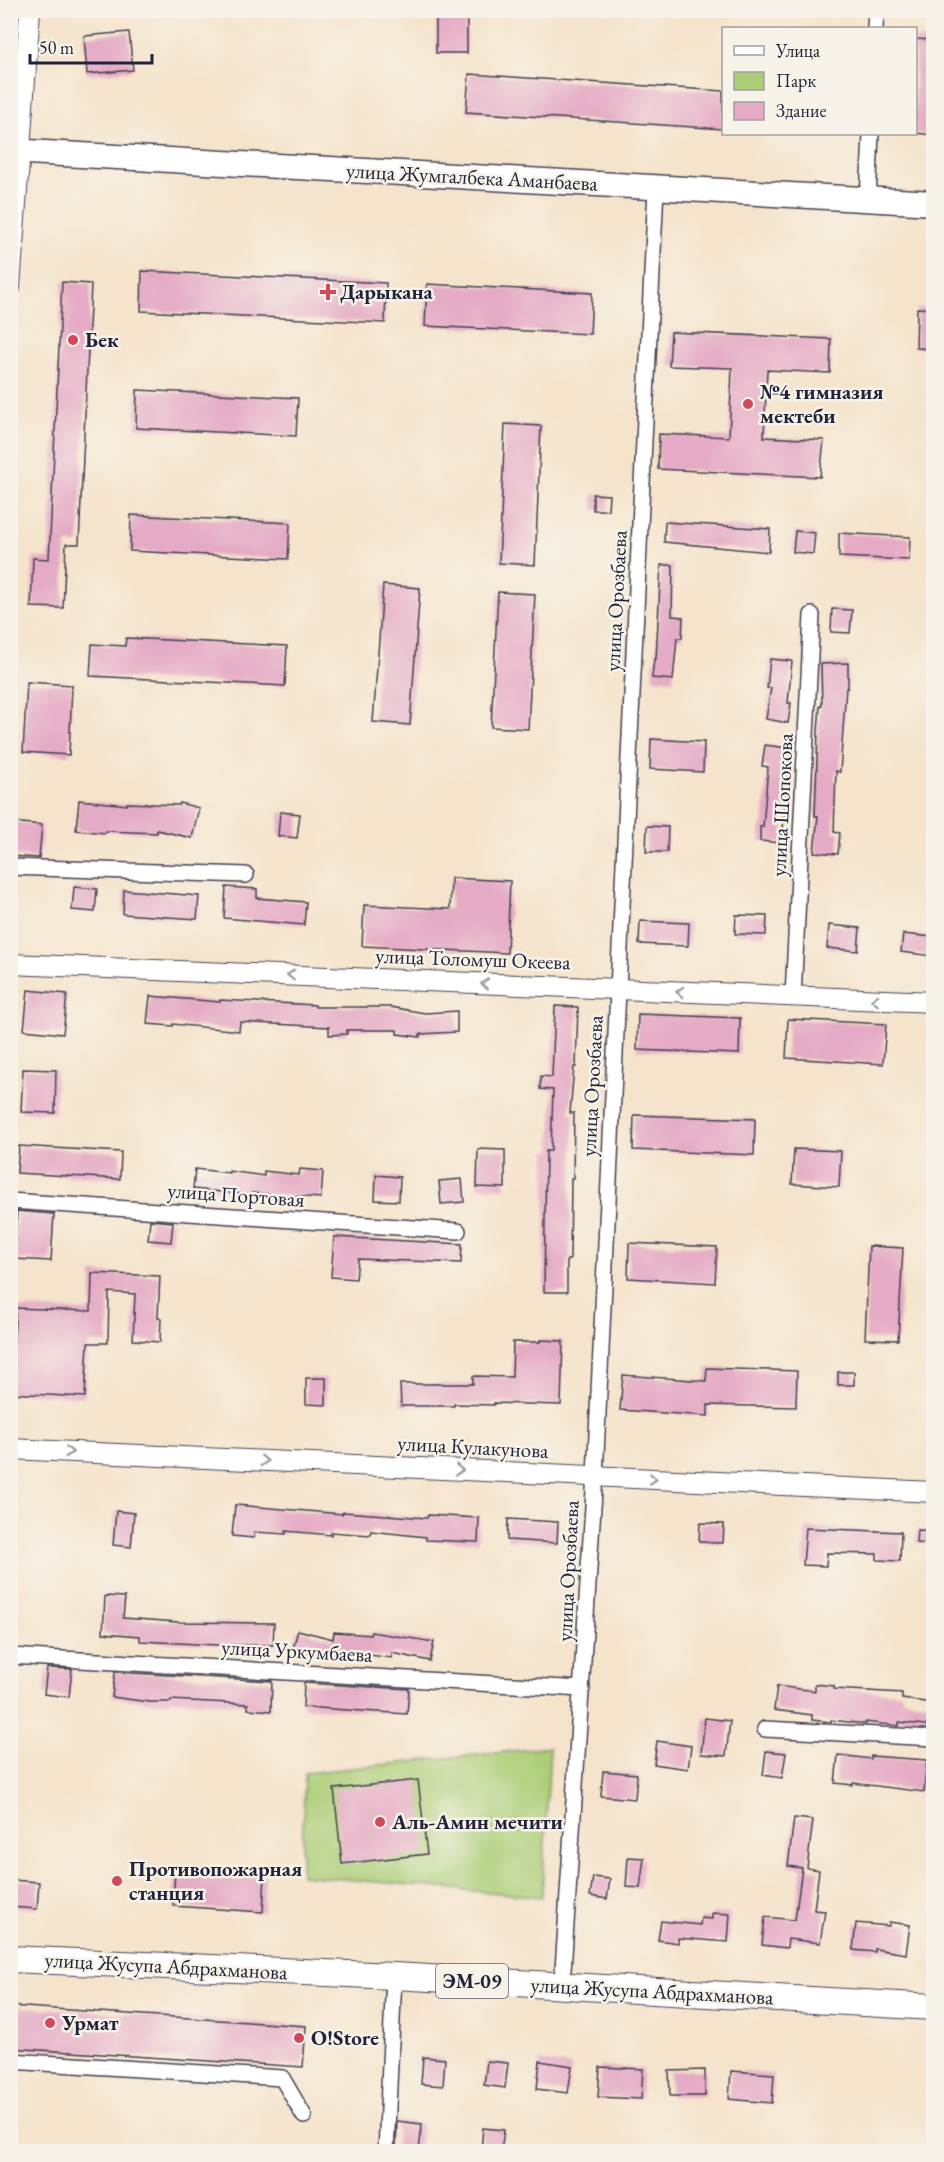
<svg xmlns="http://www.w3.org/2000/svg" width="944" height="2162" font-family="'EB Garamond',serif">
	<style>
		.green { fill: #acce77; stroke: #677859; stroke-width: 1.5 }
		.building { fill: #e5aac5 }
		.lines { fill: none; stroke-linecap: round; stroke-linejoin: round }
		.minor-casing { stroke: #423f51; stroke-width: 18 }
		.tertiary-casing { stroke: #423f51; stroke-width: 22 }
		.primary-casing { stroke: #423f51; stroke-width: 27 }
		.trunk-casing { stroke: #423f51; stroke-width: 28 }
		.minor { stroke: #fff; stroke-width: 15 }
		.tertiary { stroke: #fff; stroke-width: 20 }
		.primary { stroke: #fff; stroke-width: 24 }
		.trunk { stroke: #fff; stroke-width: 26 }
		.oneway { stroke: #9c9ca7 }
		.poi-dot { fill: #d1495b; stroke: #f7f3e8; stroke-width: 2 }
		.labels { text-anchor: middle; stroke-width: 5; stroke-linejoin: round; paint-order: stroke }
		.shield { fill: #f7f3e8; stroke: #62616f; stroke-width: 1.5 }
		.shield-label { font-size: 20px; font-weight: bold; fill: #22223b }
		.street-label { font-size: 21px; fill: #22223b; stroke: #f7f3e8 }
		.poi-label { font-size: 21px; font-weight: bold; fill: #22223b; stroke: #f7f3e8; text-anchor: start }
	</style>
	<rect width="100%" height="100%" fill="#f7f3e8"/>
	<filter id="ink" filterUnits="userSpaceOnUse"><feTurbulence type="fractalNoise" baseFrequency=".0167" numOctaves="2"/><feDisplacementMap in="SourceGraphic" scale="12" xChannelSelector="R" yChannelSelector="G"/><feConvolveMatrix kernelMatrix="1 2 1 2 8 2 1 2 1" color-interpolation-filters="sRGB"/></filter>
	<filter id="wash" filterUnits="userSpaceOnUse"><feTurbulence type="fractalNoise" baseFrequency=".008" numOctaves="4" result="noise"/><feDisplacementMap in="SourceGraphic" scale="24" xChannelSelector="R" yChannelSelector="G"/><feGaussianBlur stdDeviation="1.35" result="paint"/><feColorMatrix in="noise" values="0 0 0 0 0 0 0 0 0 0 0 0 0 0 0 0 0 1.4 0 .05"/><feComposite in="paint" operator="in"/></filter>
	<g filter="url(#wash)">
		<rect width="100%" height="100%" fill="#f5e3cb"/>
		<!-- green -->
		<path class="green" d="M550,1747L542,1897L301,1875L305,1773Z"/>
		<g id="blocks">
			<!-- building -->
			<path class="building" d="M436,10H467V53H436Z
				M129,32L133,70L87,74L84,36Z
				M915,39L933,40V135L915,133Z
				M469,74L723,91V129L466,112Z
				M142,271L386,283L385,323L141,311Z
				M62,282L91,284L79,544H66L63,608L31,607L33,558L49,559Z
				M427,284L592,293L590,334L425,326Z
				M917,308L933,309V349L916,348Z
				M671,332L831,339L830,373L767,370L764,437L824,440L820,477L658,469L659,434L729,437L732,368L669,366Z
				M137,390L298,398L296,436L136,428Z
				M505,424L541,426L535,565L499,563Z
				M593,494L609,495L608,510H593Z
				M131,515L290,523L288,559L130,551Z
				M665,522L770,529L769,552L664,542Z
				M795,531L815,533L813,554L793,552Z
				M839,533L910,537L909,560L839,557Z
				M661,565H673L672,616L683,617L682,638H677L673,680L652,678L654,659H656Z
				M383,585L420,588L410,725L373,722Z
				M498,592L535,594L528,729L491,727Z
				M832,609L852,610L850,633L831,632Z
				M126,638L287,646L285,686L90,676L92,644L125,646Z
				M770,659L792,661L788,703H791L788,723L766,719L771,688H767Z
				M848,663V688H846L840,772L836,771L834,832L840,833L838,854L814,852L818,816H815L818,731L820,706H822L821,664Z
				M27,682L72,685L69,755L23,752Z
				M651,739L704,742L703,772L650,769Z
				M765,745L788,748L783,786H786L782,843L760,841V826L763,827L768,767L762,766Z
				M79,800L127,805V803L179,805L180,803L199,808L192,838L157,830V833L105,831V833L76,830Z
				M280,812L300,814L297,838L278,836Z
				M11,822L42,825L39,858L10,856Z
				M647,826L668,827L667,852H646Z
				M451,878L510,881L507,953L362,946L364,905L450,909Z
				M74,887L97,889L95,912L72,910Z
				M226,887L257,889V898L306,902L304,925L224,918Z
				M124,890L199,896L197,919L123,914Z
				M736,915L767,916L766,935L735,934Z
				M640,921L689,923L688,946L639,944Z
				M829,925L860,928L858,951L827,948Z
				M903,934L933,937V956L901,952Z
				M28,990L67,994L63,1034L24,1030Z
				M150,996L220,1002V1000L315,1005V1007H390L425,1013L457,1011V1032L420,1034V1037L397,1034V1030H347V1034L329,1035V1027L240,1022L239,1031L173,1024V1026L147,1024Z
				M555,1006L578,1007L576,1067H574L570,1113H574L573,1179H571L570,1260H567V1292H544L546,1151H551L553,1090L540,1089L541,1076L552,1077Z
				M638,1014L740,1018L739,1054L637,1050Z
				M788,1019L886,1024L883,1064L786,1058Z
				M23,1069L56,1070L55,1113L21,1112Z
				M634,1115L755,1119L754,1155L633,1150Z
				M19,1146L121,1152L120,1179L17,1173Z
				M478,1149L505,1150V1188L477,1187Z
				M794,1149L841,1151L839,1187L792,1184Z
				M195,1169L229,1173V1171L264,1176V1171L299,1175L300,1169L323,1171L321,1198L251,1193V1195L193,1189Z
				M376,1175L400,1177L399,1201L375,1200Z
				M462,1179L464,1202L441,1204L439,1181Z
				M17,1211L54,1214L51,1261L14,1259Z
				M150,1220L173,1222L171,1242L148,1240Z
				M334,1237L462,1244L461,1263L358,1259L356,1279L331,1277Z
				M629,1243L717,1247L715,1283L628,1278Z
				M869,1246L903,1248L898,1340L865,1339Z
				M92,1273L160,1276L158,1317L161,1318L160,1342L133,1340L135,1294L109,1292L108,1343H88L85,1397L10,1393L16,1308L91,1311Z
				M540,1340L563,1341L561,1405L494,1403V1405L454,1404V1406H401L400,1384H473V1376L512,1377L513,1342H540Z
				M707,1368L797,1371L796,1407L708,1405V1416L620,1410L623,1375L706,1381Z
				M838,1372H854V1385H838Z
				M306,1378H326V1405L306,1404Z
				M235,1505L342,1514L343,1512L427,1518L428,1515L479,1518L478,1542L426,1540V1537L371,1531L370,1535L331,1532V1535L286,1531V1534L254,1532V1538L232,1536Z
				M116,1511L134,1513L131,1547L113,1545Z
				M508,1519L558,1522L557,1543L507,1540Z
				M700,1523L724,1524L723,1543L699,1542Z
				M806,1528L901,1532L900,1561L877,1560V1554L827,1553L826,1566L803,1565Z
				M917,1530L933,1531V1544L916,1543Z
				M105,1596L125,1597L123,1618L178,1622L274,1623L273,1645H216L140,1641V1636L103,1633Z
				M298,1630L333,1639L334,1632L370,1635L371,1632L434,1642L430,1661L392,1653V1658L354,1653L353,1656L314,1653V1654L293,1649Z
				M47,1668L72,1669L69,1697L44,1694Z
				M115,1672L272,1681L271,1711L248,1709V1704L171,1700V1702H149L112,1697Z
				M304,1683L409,1689L407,1714L303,1707Z
				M815,1684L834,1686V1689L902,1693V1699L933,1703V1726L899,1722V1726L866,1722V1724L831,1720V1722L812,1720V1715L774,1710L777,1686L815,1691Z
				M705,1718L730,1721L726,1756L701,1754Z
				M657,1741L691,1746L688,1769L654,1764Z
				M766,1751L786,1753L782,1778L763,1775Z
				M838,1755L871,1759V1756L927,1760L924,1792L853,1783V1785L835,1783Z
				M603,1771L637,1774L635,1799L601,1796Z
				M418,1780L427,1854L342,1864L334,1789Z
				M794,1818L813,1820L807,1868L819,1870L814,1910L825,1911L820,1943L788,1939L787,1948L762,1945L765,1917L795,1920L802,1868L788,1866Z
				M628,1857L644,1858L640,1888L626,1887Z
				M175,1869L265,1875L263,1912L173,1906Z
				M593,1877L610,1879L607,1899L590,1896Z
				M10,1880L39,1882L37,1909L10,1907Z
				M712,1913L730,1914L728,1942L678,1938V1943L658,1940L661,1921L700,1925L701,1918L712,1919Z
				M889,1922L910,1925L906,1954L875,1949V1952L853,1950L856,1923L889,1926Z
				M10,2006L306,2026L303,2067L10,2048Z
				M423,2057L445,2059L443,2086L421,2084Z
				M487,2061L508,2063L505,2088L484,2085Z
				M540,2061L572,2066L568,2093L537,2089Z
				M600,2067L643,2069L641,2099L598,2097Z
				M705,2070V2096H670L669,2071Z
				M731,2071L774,2074L772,2103L729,2099Z
				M397,2121L422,2124L419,2151H396Z
				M483,2128L504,2130L501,2151H481Z"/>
		</g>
	</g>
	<g filter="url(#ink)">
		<use href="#blocks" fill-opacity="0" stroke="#423f51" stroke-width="1.5"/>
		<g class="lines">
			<defs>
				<path id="minor" d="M875,28L876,10
					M868,200L871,134
					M10,867L246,875
					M793,997L812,615
					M10,1201L458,1231
					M10,1656L582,1689
					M765,1729L934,1738
					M562,1986L595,1476L656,188
					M10,2061L282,2078L304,2116
					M386,2152L394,1976"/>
				<path id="tertiary" d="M10,287L30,10
					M10,964L934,1002
					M10,1449L934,1492"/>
				<path id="primary" d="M10,151L934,203"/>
				<path id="trunk" d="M10,1959L394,1976L934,2007"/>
			</defs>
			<!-- minor casing -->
			<use href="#minor" class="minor-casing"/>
			<!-- tertiary casing -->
			<use href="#tertiary" class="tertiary-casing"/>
			<!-- primary casing -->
			<use href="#primary" class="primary-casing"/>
			<!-- trunk casing -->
			<use href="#trunk" class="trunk-casing"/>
			<!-- minor -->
			<use href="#minor" class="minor"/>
			<!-- tertiary -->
			<use href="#tertiary" class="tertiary"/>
			<!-- primary -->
			<use href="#primary" class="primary"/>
			<!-- trunk -->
			<use href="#trunk" class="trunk"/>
		</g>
		<!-- one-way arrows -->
		<defs><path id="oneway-chevron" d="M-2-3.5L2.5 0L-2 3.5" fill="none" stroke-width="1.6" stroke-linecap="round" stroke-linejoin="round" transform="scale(1.5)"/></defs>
		<g class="oneway">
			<use href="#oneway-chevron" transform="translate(291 975) rotate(-178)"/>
			<use href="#oneway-chevron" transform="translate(485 984) rotate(-178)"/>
			<use href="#oneway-chevron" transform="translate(680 992) rotate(-178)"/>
			<use href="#oneway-chevron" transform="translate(875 1000) rotate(-178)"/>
			<use href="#oneway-chevron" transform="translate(69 1452) rotate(3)"/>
			<use href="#oneway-chevron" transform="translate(264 1461) rotate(3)"/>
			<use href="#oneway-chevron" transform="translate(459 1470) rotate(3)"/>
			<use href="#oneway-chevron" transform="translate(653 1479) rotate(3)"/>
		</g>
	</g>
	<!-- markers -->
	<g class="poi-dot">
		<path d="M325 283h6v6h6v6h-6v6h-6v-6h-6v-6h6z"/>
		<circle cx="73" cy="340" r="6"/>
		<circle cx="748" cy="404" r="6"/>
		<circle cx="380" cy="1822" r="6"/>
		<circle cx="117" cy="1881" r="6"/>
		<circle cx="50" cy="2023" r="6"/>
		<circle cx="299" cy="2038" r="6"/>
	</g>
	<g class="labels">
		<!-- shield labels -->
		<rect class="shield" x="436" y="1964" width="72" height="34" rx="4.5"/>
		<g class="shield-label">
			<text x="472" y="1988">ЭМ-09</text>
		</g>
		<!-- street labels -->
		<g class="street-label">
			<text transform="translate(472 177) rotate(3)" y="7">улица Жумгалбека Аманбаева</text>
			<text transform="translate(616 601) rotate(-87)" y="7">улица Орозбаева</text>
			<text transform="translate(782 805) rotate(-87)" y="7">улица Шопокова</text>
			<text transform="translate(473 959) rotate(2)" y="7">улица Толомуш Океева</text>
			<text transform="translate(592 1086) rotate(-87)" y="7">улица Орозбаева</text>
			<text transform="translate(236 1195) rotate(4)" y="7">улица Портовая</text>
			<text transform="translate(473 1447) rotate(3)" y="7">улица Кулакунова</text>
			<text transform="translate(568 1571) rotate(-87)" y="7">улица Орозбаева</text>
			<text transform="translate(297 1651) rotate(3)" y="7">улица Уркумбаева</text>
			<text transform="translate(166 1966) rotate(3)" y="7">улица Жусупа Абдрахманова</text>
			<text transform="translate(652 1991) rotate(3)" y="7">улица Жусупа Абдрахманова</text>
		</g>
		<!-- poi labels -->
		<g class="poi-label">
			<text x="340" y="299">Дарыкана</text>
			<text x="85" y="347">Бек</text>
			<text x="760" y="399">№4 гимназия<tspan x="760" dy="24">мектеби</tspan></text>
			<text x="392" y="1829">Аль-Амин мечити</text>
			<text x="129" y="1876">Противопожарная<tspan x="129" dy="24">станция</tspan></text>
			<text x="62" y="2030">Урмат</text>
			<text x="311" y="2045">O!Store</text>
		</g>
	</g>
	<!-- margin -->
	<rect width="944" height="2162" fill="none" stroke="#f7f3e8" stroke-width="36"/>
	<!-- legend -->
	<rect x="722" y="27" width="195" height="108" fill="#f7f3e8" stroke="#a29fa3" stroke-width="1.5"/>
	<rect x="734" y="46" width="30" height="9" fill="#ffffff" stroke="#a29fa3" stroke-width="1.5"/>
	<text x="776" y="57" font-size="18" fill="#22223b">Улица</text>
	<rect x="734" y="72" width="30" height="18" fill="#acce77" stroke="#a29fa3" stroke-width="1.5"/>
	<text x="776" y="87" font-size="18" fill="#22223b">Парк</text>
	<rect x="734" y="102" width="30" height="18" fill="#e5aac5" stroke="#a29fa3" stroke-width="1.5"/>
	<text x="776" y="117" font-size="18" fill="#22223b">Здание</text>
	<!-- scale -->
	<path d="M30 54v9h122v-9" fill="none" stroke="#22223b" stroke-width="3"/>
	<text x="39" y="54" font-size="18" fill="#22223b" stroke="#f7f3e8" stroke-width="4.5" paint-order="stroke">50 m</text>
</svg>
